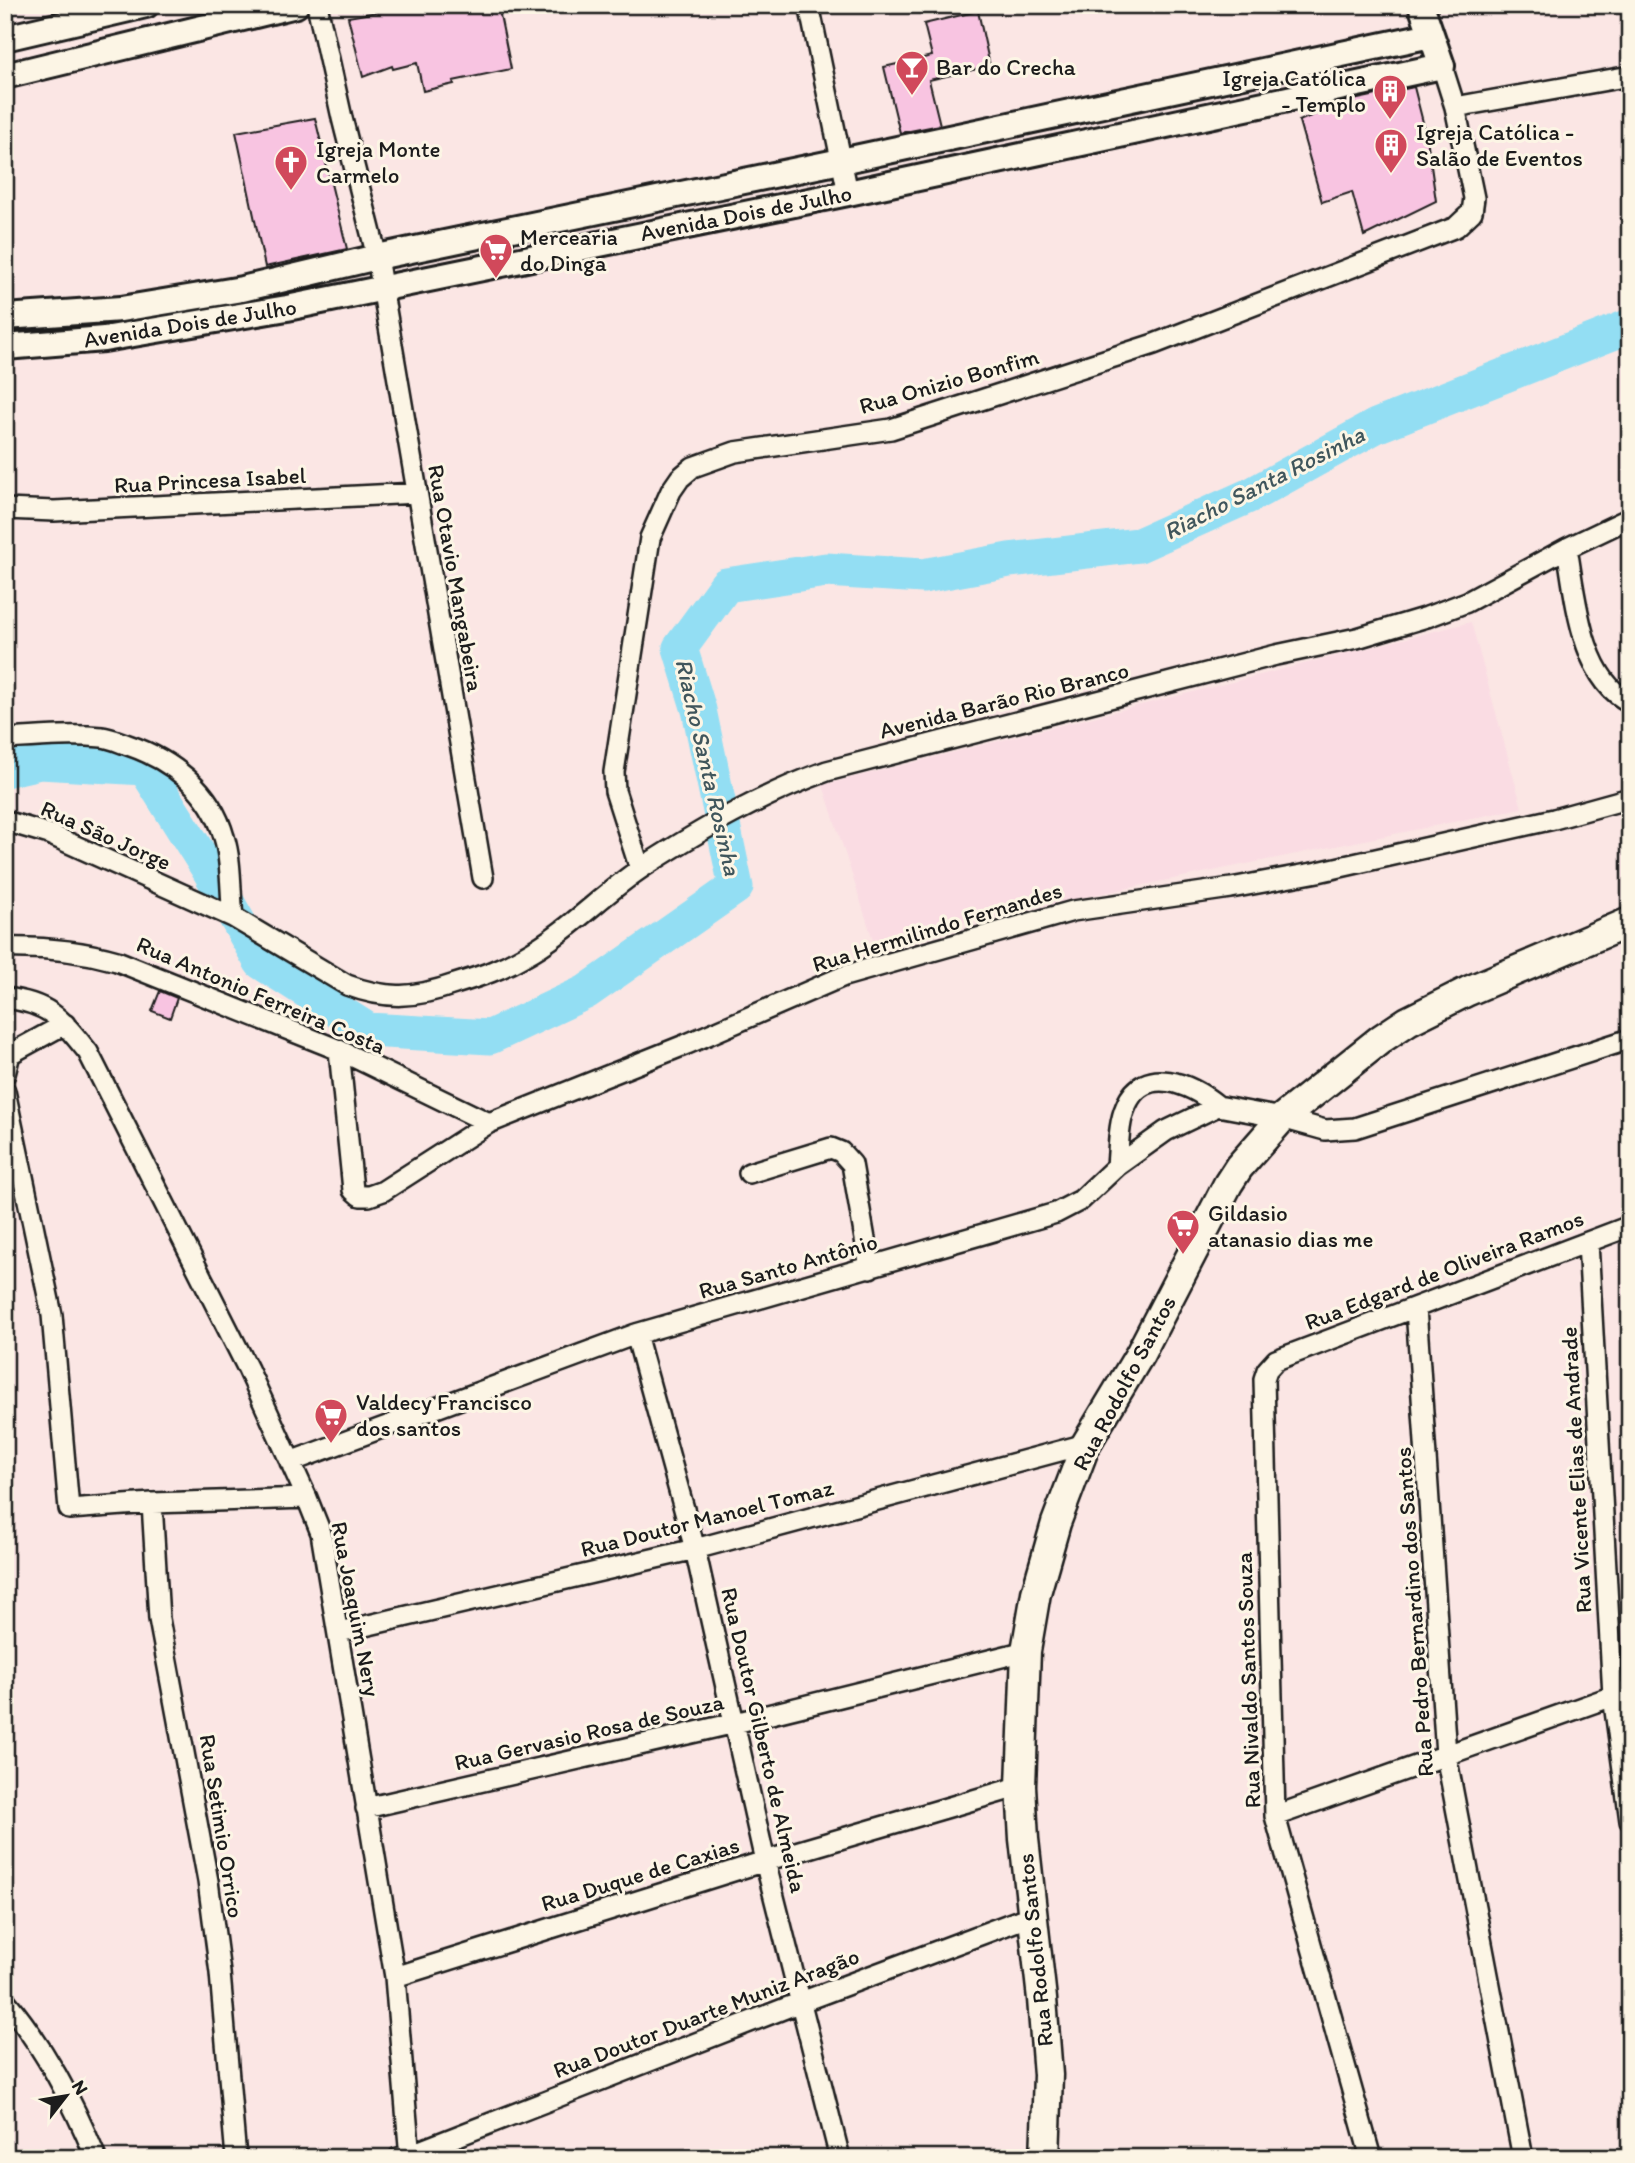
<svg xmlns="http://www.w3.org/2000/svg" width="1635" height="2163" font-family="Itim,sans-serif">
	<style>
		.built { fill: #fadce3 }
		.lines { fill: none; stroke-linecap: round; stroke-linejoin: round }
		.river { stroke: #93def3; stroke-width: 35 }
		.building { fill: #f8c4e1; stroke: #1c1c1c; stroke-width: 2 }
		.minor-casing { stroke: #1c1c1c; stroke-width: 24 }
		.tertiary-casing { stroke: #1c1c1c; stroke-width: 30 }
		.secondary-casing { stroke: #1c1c1c; stroke-width: 33 }
		.minor { stroke: #fcf5e5; stroke-width: 19 }
		.tertiary { stroke: #fcf5e5; stroke-width: 24 }
		.secondary { stroke: #fcf5e5; stroke-width: 28 }
		.labels { text-anchor: middle; stroke-width: 6; stroke-linejoin: round; paint-order: stroke }
		.poi-label { font-size: 23px; fill: #1c1c1c; stroke: #fcf5e5; text-anchor: start }
		.street-label { font-size: 23px; fill: #1c1c1c; stroke: #fcf5e5 }
		.water-label { font-size: 24px; font-style: italic; fill: #40565c; stroke: #fcf5e5 }
	</style>
	<rect width="100%" height="100%" fill="#fbe6e4"/>
	<filter id="ink" filterUnits="userSpaceOnUse"><feTurbulence type="fractalNoise" baseFrequency=".0143" numOctaves="2"/><feDisplacementMap in="SourceGraphic" scale="14" xChannelSelector="R" yChannelSelector="G"/><feConvolveMatrix kernelMatrix="1 2 1 2 8 2 1 2 1" color-interpolation-filters="sRGB"/></filter>
	<g filter="url(#ink)">
		<!-- built -->
		<path class="built" d="M1471,622L1522,808L873,940L823,785Z"/>
		<g class="lines">
			<!-- river -->
			<path class="river" d="M5,770L40,762L145,768L209,870L261,962L368,1030L490,1037L586,992L736,887L699,710L680,648L726,585L826,570L923,576L1009,560L1139,545L1253,494L1376,426L1630,326"/>
		</g>
		<!-- building -->
		<path class="building" d="M394,5H498L511,69L453,81L454,84L423,91L417,63L393,69L392,66L363,77L348,17L395,9Z
			M978,11L990,66L929,80L940,125L900,133L884,67L932,56L924,24Z
			M1414,87L1427,138L1436,201L1364,236L1352,192L1322,202L1299,121L1344,102Z
			M315,118L347,249L265,267L236,132Z
			M160,991L177,998L170,1018L152,1011Z"/>
		<g class="lines">
			<defs>
				<path id="minor" d="M317,5L342,118L377,257L483,878
					M809,5L848,193
					M1455,107L1630,76
					M5,509L54,511L417,493
					M1567,548C1575,594 1581,680 1630,702
					M5,739C37,737 70,734 102,737C111,738 119,742 128,745C172,760 211,790 224,837C232,862 230,892 233,917L347,985C387,1000 415,998 455,984C481,976 500,970 524,956C568,932 602,894 643,867C702,829 761,795 827,771L1276,655L1357,638L1427,617L1467,602L1567,548L1630,518
					M5,821L49,834L233,917
					M640,869L615,791L614,772L650,538L671,491L680,478L693,467L735,452L891,429L1154,344L1456,227L1472,212L1474,198L1455,107L1442,66
					M5,948C43,947 81,951 117,961L339,1050L489,1123
					M5,998C50,1003 61,1019 88,1052L248,1369L307,1498L321,1533L395,1977L410,2158
					M339,1050L353,1190L360,1196H369L383,1191L489,1123L687,1044L844,976L1073,911L1231,888L1318,872L1554,819L1630,798
					M5,1074L10,1054L65,1024
					M5,1091L52,1315L69,1509L152,1503L307,1498
					M1117,1166C1119,1146 1118,1124 1126,1106C1144,1062 1192,1085 1218,1106
					M749,1173L831,1148L841,1152L852,1164L870,1268
					M1588,1242L1613,1696L1630,1821
					M1416,1308L1446,1755L1523,2158
					M636,1334L695,1549L765,1861L840,2158
					M290,1462L636,1334L1056,1213L1081,1200L1117,1166L1166,1131L1218,1106L1282,1118L1325,1130L1355,1128L1630,1039
					M152,1503L159,1619L208,1881L220,1973L236,2158
					M339,1632L695,1549L1086,1444
					M366,1808L735,1723L1026,1651
					M1275,1816L1630,1690
					M395,1977L765,1861L1021,1786
					M5,2000C45,2048 72,2100 96,2158
					M398,2158L409,2155L801,2002L1033,1915
					M1371,2158L1275,1816L1264,1379L1267,1370L1276,1360L1630,1226"/>
				<path id="tertiary" d="M5,38L146,5
					M5,76L296,5
					M5,317L121,309L242,289L377,257L841,161L1431,35
					M5,347L104,339L287,308L848,193L1442,66L1421,5"/>
				<path id="secondary" d="M1045,2158L1048,2075L1042,1999L1024,1839L1021,1786L1026,1651L1036,1593L1056,1523L1086,1444L1140,1354L1228,1184L1239,1167L1282,1118L1381,1039L1408,1021L1468,991L1630,922"/>
			</defs>
			<!-- minor casing -->
			<use href="#minor" class="minor-casing"/>
			<!-- tertiary casing -->
			<use href="#tertiary" class="tertiary-casing"/>
			<!-- secondary casing -->
			<use href="#secondary" class="secondary-casing"/>
			<!-- minor -->
			<use href="#minor" class="minor"/>
			<!-- tertiary -->
			<use href="#tertiary" class="tertiary"/>
			<!-- secondary -->
			<use href="#secondary" class="secondary"/>
		</g>
	</g>
	<!-- icons -->
	<defs>
		<symbol id="bar-pin" viewBox="-11 -11 22 30"><path d="M0 17L-7.5 6A9.5 9.5 0 1 1 7.5 6Z" fill="#d1495b" stroke="#fcf5e5"/><path d="M-6-5H6L.8 .8V4.5H3.5V6h-7V4.5H-.8V.8Z" fill="#fff"/></symbol>
		<symbol id="building-pin" viewBox="-11 -11 22 30"><path d="M0 17L-7.5 6A9.5 9.5 0 1 1 7.5 6Z" fill="#d1495b" stroke="#fcf5e5"/><path d="M-4-6H4V6H1V3H-1V6H-4ZM-2.5-4.3h1.7v1.8h-1.7ZM.8-4.3h1.7v1.8H.8ZM-2.5-1h1.7V.8h-1.7ZM.8-1h1.7V.8H.8Z" fill="#fff"/></symbol>
		<symbol id="church-pin" viewBox="-11 -11 22 30"><path d="M0 17L-7.5 6A9.5 9.5 0 1 1 7.5 6Z" fill="#d1495b" stroke="#fcf5e5"/><path d="M-1.2-6h2.4v3.5h3.3v2.4h-3.3V6h-2.4V-.1h-3.3v-2.4h3.3Z" fill="#fff"/></symbol>
		<symbol id="supermarket-pin" viewBox="-11 -11 22 30"><path d="M0 17L-7.5 6A9.5 9.5 0 1 1 7.5 6Z" fill="#d1495b" stroke="#fcf5e5"/><path d="M-6-5.5h2.5l.6 2H6L4.5 2H-2.5L-4.4-4H-6ZM-1.5 3.2a1.3 1.3 0 1 0 .1 0ZM3 3.2a1.3 1.3 0 1 0 .1 0Z" fill="#fff"/></symbol>
	</defs>
	<g fill-rule="evenodd">
		<use href="#bar-pin" x="893" y="48" width="38" height="52"/>
		<use href="#building-pin" x="1371" y="72" width="38" height="52"/>
		<use href="#building-pin" x="1372" y="126" width="38" height="52"/>
		<use href="#church-pin" x="272" y="143" width="38" height="52"/>
		<use href="#supermarket-pin" x="477" y="231" width="38" height="52"/>
		<use href="#supermarket-pin" x="1164" y="1207" width="38" height="52"/>
		<use href="#supermarket-pin" x="312" y="1396" width="38" height="52"/>
	</g>
	<g class="labels">
		<!-- poi labels -->
		<g class="poi-label">
			<text x="936" y="75">Bar do Crecha</text>
			<text x="1366" y="86" text-anchor="end">Igreja Católica<tspan x="1366" dy="26">- Templo</tspan></text>
			<text x="1416" y="140">Igreja Católica -<tspan x="1416" dy="26">Salão de Eventos</tspan></text>
			<text x="316" y="157">Igreja Monte<tspan x="316" dy="26">Carmelo</tspan></text>
			<text x="520" y="245">Mercearia<tspan x="520" dy="26">do Dinga</tspan></text>
			<text x="1208" y="1221">Gildasio<tspan x="1208" dy="26">atanasio dias me</tspan></text>
			<text x="356" y="1410">Valdecy Francisco<tspan x="356" dy="26">dos santos</tspan></text>
		</g>
		<!-- street labels -->
		<g class="street-label">
			<text transform="translate(746 213) rotate(-11)" y="8">Avenida Dois de Julho</text>
			<text transform="translate(190 323) rotate(-9)" y="8">Avenida Dois de Julho</text>
			<text transform="translate(949 381) rotate(-16)" y="8">Rua Onizio Bonfim</text>
			<text transform="translate(210 480) rotate(-3)" y="8">Rua Princesa Isabel</text>
			<text transform="translate(456 578) rotate(80)" y="8">Rua Otavio Mangabeira</text>
			<text transform="translate(1004 700) rotate(-14)" y="8">Avenida Barão Rio Branco</text>
			<text transform="translate(106 835) rotate(24)" y="8">Rua São Jorge</text>
			<text transform="translate(937 927) rotate(-17)" y="8">Rua Hermilindo Fernandes</text>
			<text transform="translate(261 995) rotate(23)" y="8">Rua Antonio Ferreira Costa</text>
			<text transform="translate(788 1266) rotate(-16)" y="8">Rua Santo Antônio</text>
			<text transform="translate(1444 1270) rotate(-21)" y="8">Rua Edgard de Oliveira Ramos</text>
			<text transform="translate(1124 1383) rotate(-62)" y="8">Rua Rodolfo Santos</text>
			<text transform="translate(1576 1470) rotate(-93)" y="8">Rua Vicente Elias de Andrade</text>
			<text transform="translate(707 1518) rotate(-14)" y="8">Rua Doutor Manoel Tomaz</text>
			<text transform="translate(356 1609) rotate(79)" y="8">Rua Joaquim Nery</text>
			<text transform="translate(1414 1612) rotate(-94)" y="8">Rua Pedro Bernardino dos Santos</text>
			<text transform="translate(1248 1680) rotate(-92)" y="8">Rua Nivaldo Santos Souza</text>
			<text transform="translate(589 1732) rotate(-13)" y="8">Rua Gervasio Rosa de Souza</text>
			<text transform="translate(764 1740) rotate(77)" y="8">Rua Doutor Gilberto de Almeida</text>
			<text transform="translate(222 1826) rotate(81)" y="8">Rua Setimio Orrico</text>
			<text transform="translate(640 1874) rotate(-17)" y="8">Rua Duque de Caxias</text>
			<text transform="translate(1035 1950) rotate(-96)" y="8">Rua Rodolfo Santos</text>
			<text transform="translate(706 2013) rotate(-21)" y="8">Rua Doutor Duarte Muniz Aragão</text>
		</g>
		<!-- water labels -->
		<g class="water-label">
			<text transform="translate(1264 483) rotate(-27)" y="8">Riacho Santa Rosinha</text>
			<text transform="translate(708 767) rotate(77)" y="8">Riacho Santa Rosinha</text>
		</g>
	</g>
	<!-- margin -->
	<rect width="1635" height="2163" fill="none" stroke="#fcf5e5" stroke-width="28"/>
	<rect x="14" y="14" width="1607" height="2135" fill="none" stroke="#1c1c1c" stroke-width="2.5" filter="url(#ink)"/>
	<!-- north arrow -->
	<g transform="translate(66 2096) rotate(59)" stroke="#fcf5e5" stroke-width="5" paint-order="stroke">
	<path d="M0-5L12 26L0 18L-12 26Z" fill="#1c1c1c"/>
	<text y="-10" font-size="19" font-weight="bold" text-anchor="middle" fill="#1c1c1c">N</text>
	</g>
</svg>
